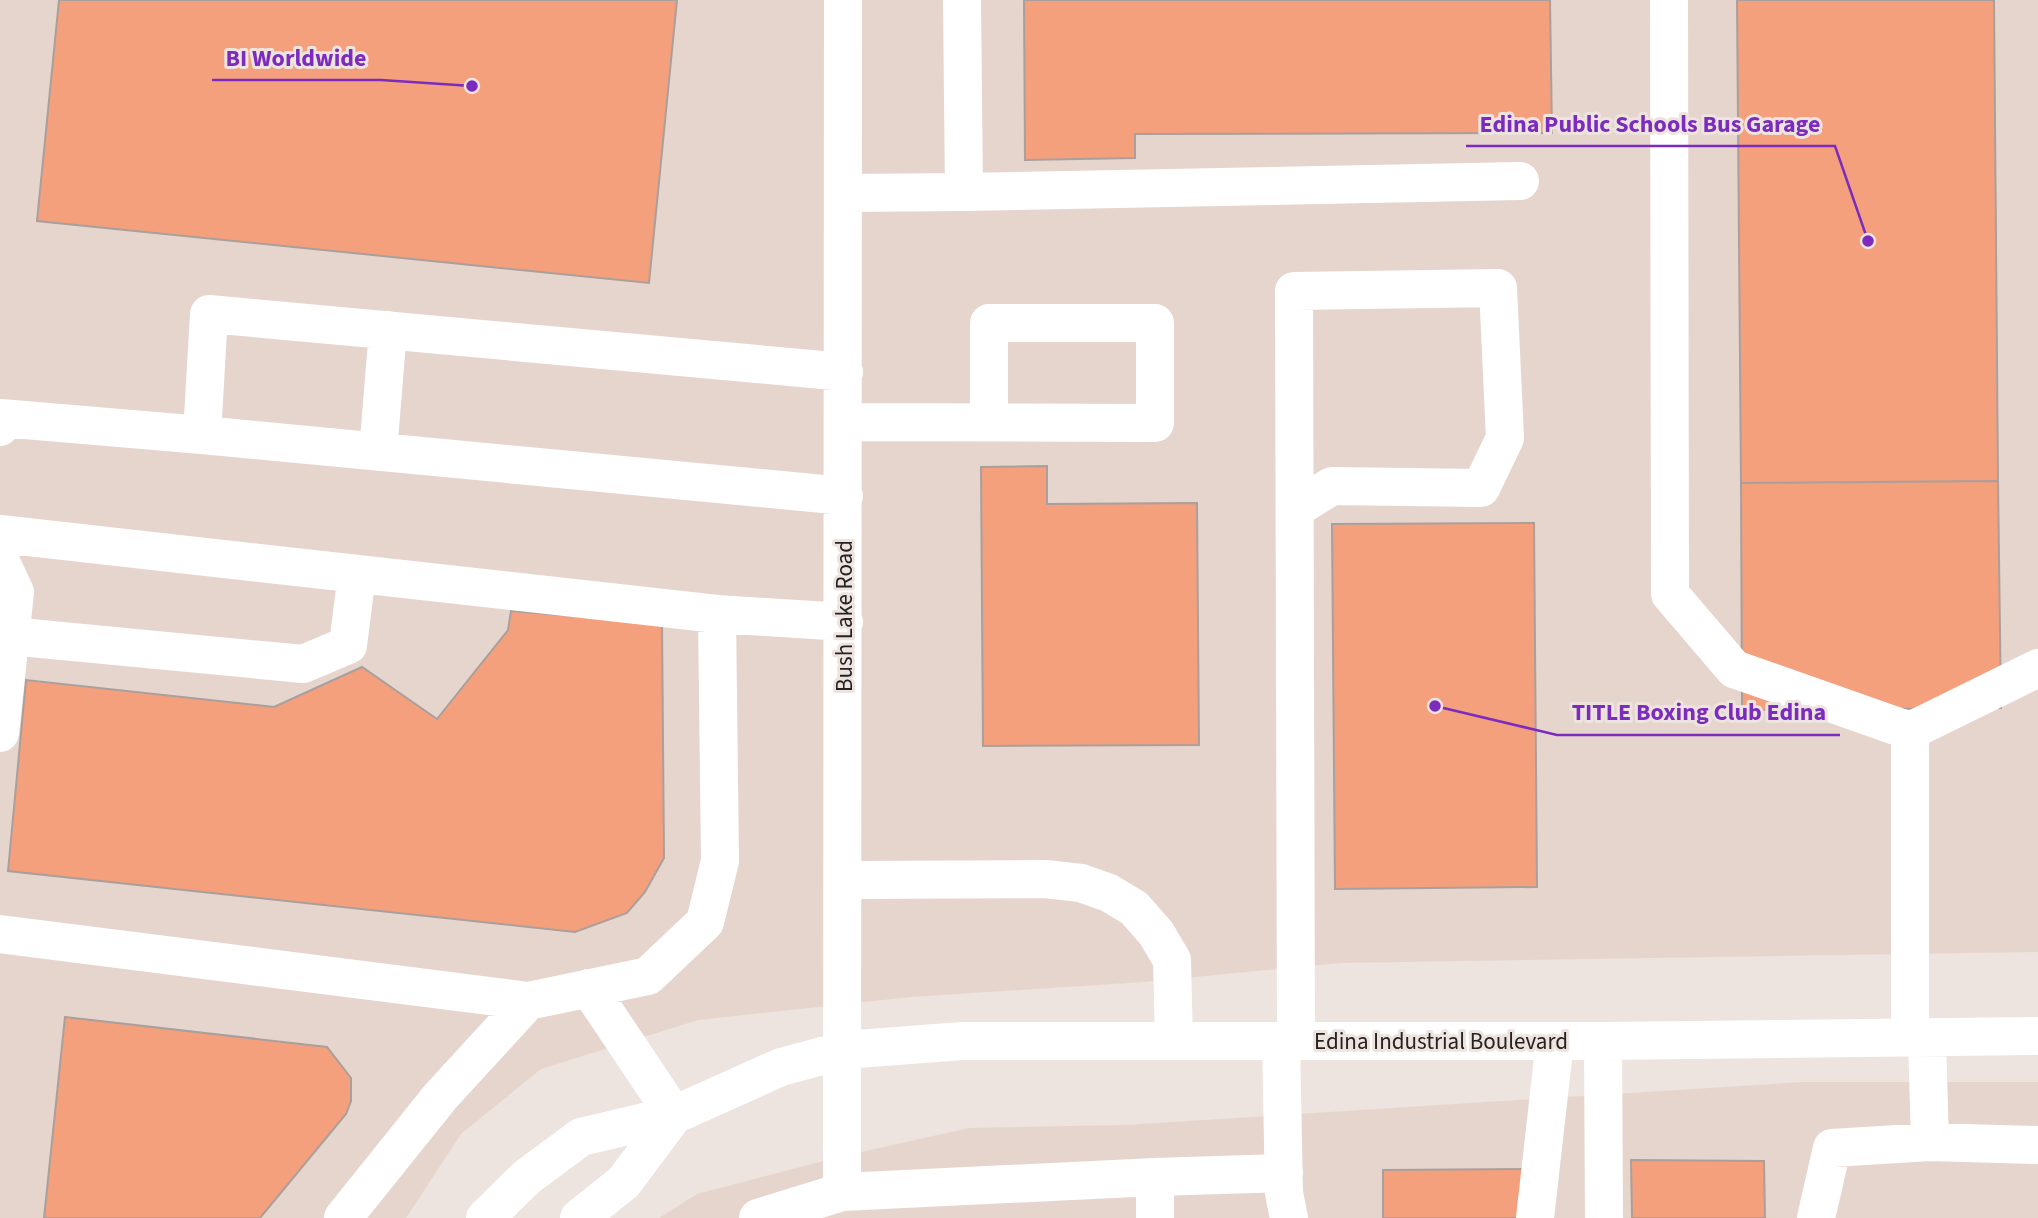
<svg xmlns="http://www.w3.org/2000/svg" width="2038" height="1218" font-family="'Source Sans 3',sans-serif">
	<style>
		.built { fill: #e6d5cd }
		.building { fill: #f4a07d; stroke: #a99f9c; stroke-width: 2 }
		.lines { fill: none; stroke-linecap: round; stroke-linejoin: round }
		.minor { stroke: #fff; stroke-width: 38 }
		.labels { text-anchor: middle; stroke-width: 6; stroke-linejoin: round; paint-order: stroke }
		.street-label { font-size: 23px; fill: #262221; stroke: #ede3df }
		.leader { fill: none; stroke: #7b2cbf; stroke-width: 2.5 }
		.callout-dot { fill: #7b2cbf; stroke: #ede3df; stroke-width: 2.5 }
		.callout-label { font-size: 24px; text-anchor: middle; font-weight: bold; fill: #7b2cbf; stroke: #ede3df; stroke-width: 6; stroke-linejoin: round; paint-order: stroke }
	</style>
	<rect width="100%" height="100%" fill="#ede3df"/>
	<!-- built -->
	<path class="built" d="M0,0H2038V952L1341,963L1143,982L911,997L698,1020L541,1069L461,1134L406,1218H0Z
		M1802,1082H2038V1218H659L697,1194L839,1157L969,1128L1125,1125Z"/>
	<!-- building -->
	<path class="building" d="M59,0H677L649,283L37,221Z
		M1024,0H1550L1552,133L1135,134V158L1025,160Z
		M1737,0H1994L1998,481L1741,483Z
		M1047,466V504L1197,503L1199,745L983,746L981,467Z
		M1998,481L2001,708L1742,710L1741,483Z
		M1534,523L1537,887L1335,889L1332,524Z
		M511,611L662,623L664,858L645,892L627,913L575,932L8,871L26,680L274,707L362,667L437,719L508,630Z
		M65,1017L327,1047L351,1078V1101L346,1114L260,1218H44Z
		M1631,1160L1764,1161L1765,1218H1632Z
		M1528,1169V1218H1383V1170Z"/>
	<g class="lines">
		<!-- minor -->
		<path class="minor" d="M962,0L964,192L1520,181
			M1669,0L1670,594L1734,669L1910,731
			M844,193L964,192
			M844,372L209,314L202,435L844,496
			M844,422L1155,423V323H989V422
			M0,427L1,418L202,435
			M378,452L388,330
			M1295,509L1332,486L1481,488L1505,438L1498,288L1294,291L1296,1041
			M0,534L717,614
			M0,560L15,592L0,733
			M10,636L303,664L348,645L357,574
			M844,880L1045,879L1081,883L1109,893L1134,908L1156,933L1172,960L1174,1041
			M0,934L528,1001L440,1097L343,1218
			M589,988L674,1115
			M528,1001L648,976L705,922L720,861L717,614L844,622
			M1910,1038V731L2038,668
			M1927,1038L1930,1142L2038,1145
			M1281,1041L1284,1193L1289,1218
			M1603,1041L1604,1218
			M842,1192L843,0
			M485,1218L527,1177L581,1137L674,1115L781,1067L844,1050L962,1041H1603L2038,1036
			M579,1218L624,1182L674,1115
			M758,1218L842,1192L1155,1177
			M1155,1218V1177L1284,1173
			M1535,1218L1555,1041
			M1816,1218L1832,1148L1930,1142"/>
	</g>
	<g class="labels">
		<!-- street labels -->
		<g class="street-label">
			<text transform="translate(844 616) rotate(-90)" y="8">Bush Lake Road</text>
			<text x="1441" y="1049">Edina Industrial Boulevard</text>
		</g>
	</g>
	<!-- callouts -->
	<path class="leader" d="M472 86L381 80H212M1868 241L1835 146H1466M1435 706L1557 735H1840"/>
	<g class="callout-dot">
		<circle cx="472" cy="86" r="7"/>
		<circle cx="1868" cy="241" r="7"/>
		<circle cx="1435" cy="706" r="7"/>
	</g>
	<g class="callout-label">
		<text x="296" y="66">BI Worldwide</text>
		<text x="1650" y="132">Edina Public Schools Bus Garage</text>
		<text x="1699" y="720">TITLE Boxing Club Edina</text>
	</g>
</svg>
